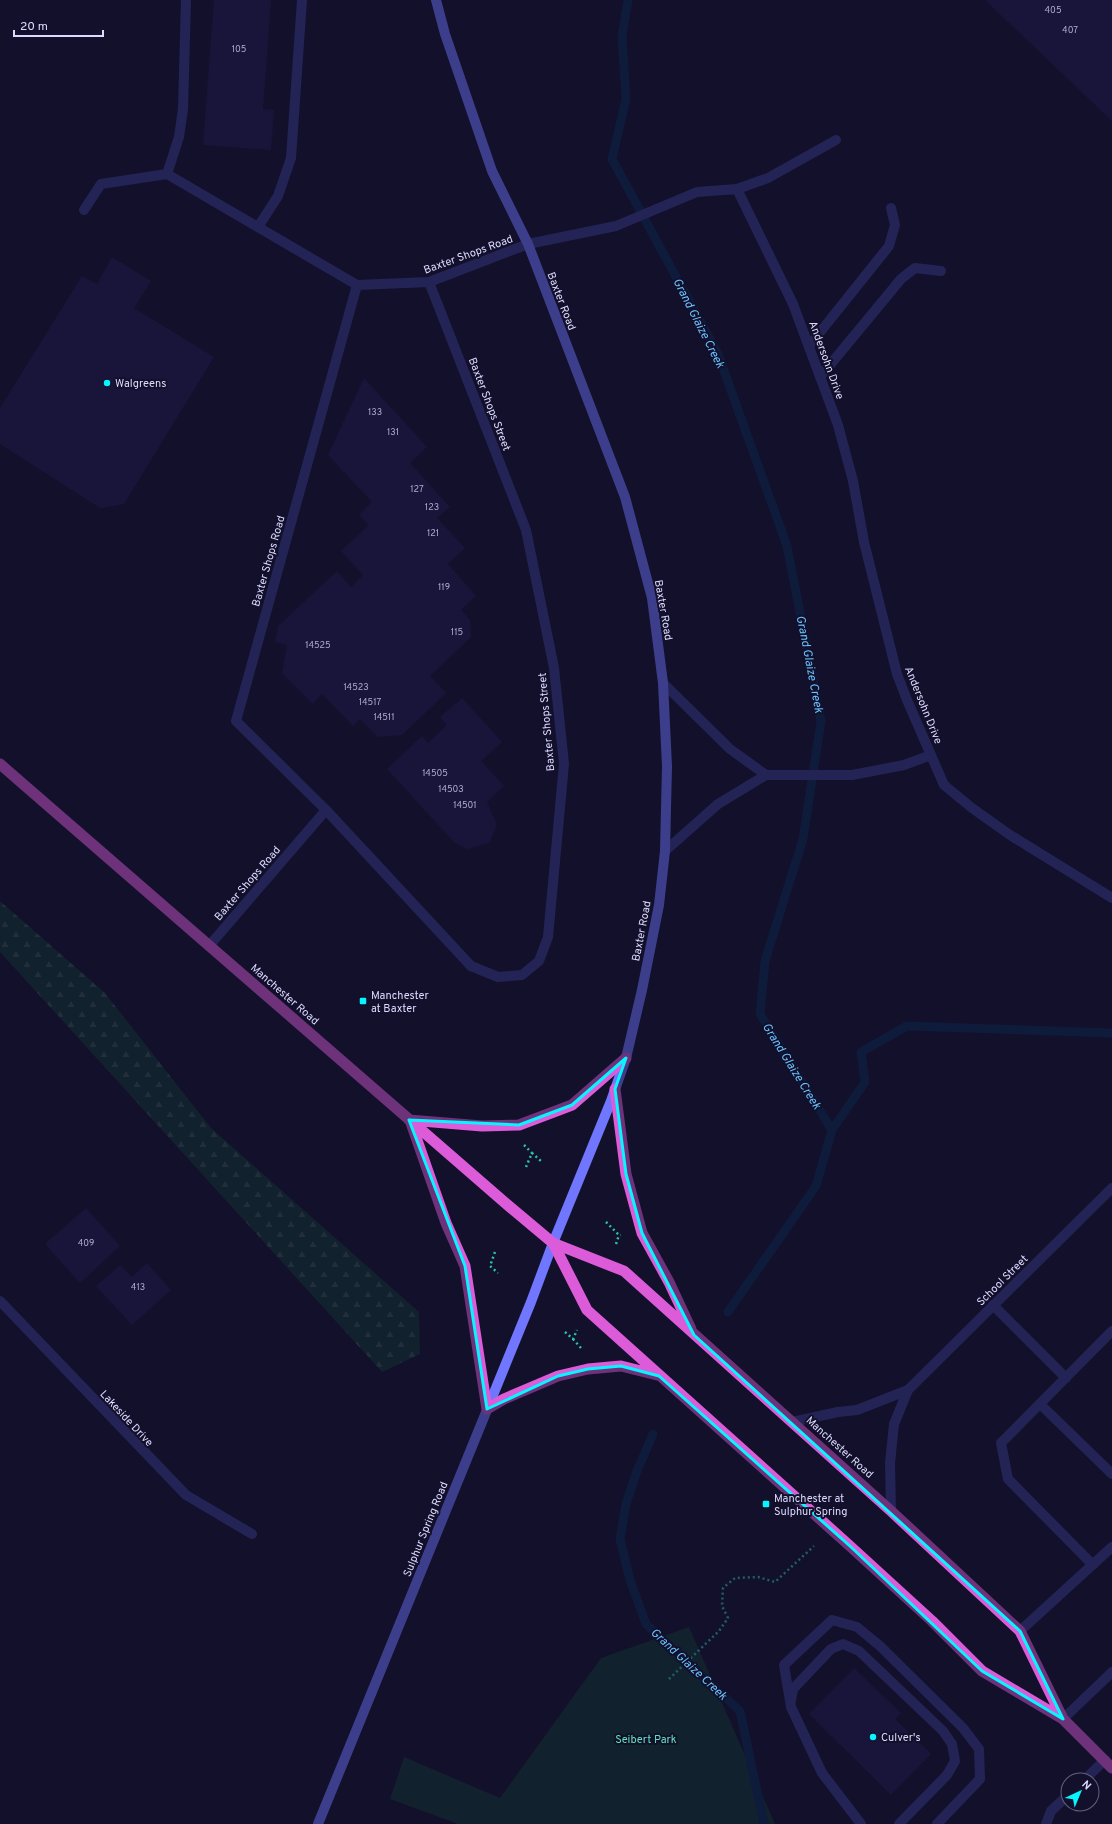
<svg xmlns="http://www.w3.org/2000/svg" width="1112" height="1824" font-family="Overpass,sans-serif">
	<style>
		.forest { fill: url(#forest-firs) }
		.park { fill: #133532 }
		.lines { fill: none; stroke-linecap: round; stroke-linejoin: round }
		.stream { stroke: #0b284f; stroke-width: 9 }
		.building { fill: #221b4c }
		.path { stroke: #2cc1af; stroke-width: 2.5; stroke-dasharray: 2 3; stroke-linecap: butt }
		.service { stroke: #393b8b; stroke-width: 10 }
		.minor { stroke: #393b8b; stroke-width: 10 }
		.secondary { stroke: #7176ff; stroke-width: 10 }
		.trunk { stroke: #dc5bd8; stroke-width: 11 }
		.marked { fill: none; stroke: #06f5ff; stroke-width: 3; stroke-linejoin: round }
		.poi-dot { fill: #06f5ff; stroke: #13102b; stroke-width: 1.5 }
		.labels { text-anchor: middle; stroke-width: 4; stroke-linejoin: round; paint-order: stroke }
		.number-label { font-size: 9px; fill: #aeaad2 }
		.street-label { font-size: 11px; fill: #dcdaff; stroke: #13102b }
		.poi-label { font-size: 11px; fill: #dcdaff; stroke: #13102b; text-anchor: start }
		.park-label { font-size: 11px; fill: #60e5bb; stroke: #13102b }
		.water-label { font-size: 12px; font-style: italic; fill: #68c2ff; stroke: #13102b }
	</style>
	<defs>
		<pattern id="forest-firs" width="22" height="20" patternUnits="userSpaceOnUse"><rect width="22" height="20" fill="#133532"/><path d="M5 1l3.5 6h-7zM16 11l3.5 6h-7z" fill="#355251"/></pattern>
	</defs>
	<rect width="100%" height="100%" fill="#13102b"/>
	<!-- forest -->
	<path class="forest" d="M0,901L105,993L211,1128L419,1312L420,1354L382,1372L0,952Z"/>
	<!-- park -->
	<path class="park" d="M689,1627L775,1824H458L390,1799L404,1757L500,1798L601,1658Z"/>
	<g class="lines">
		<!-- stream -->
		<path class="stream" d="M628,0L622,36L626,99L612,159L718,354L787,546L821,721L803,839L765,961L760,1014L832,1130L816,1186L728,1312
			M832,1130L865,1082L861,1052L907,1026L1112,1033
			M653,1434L637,1471L626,1504L620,1539L630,1580L646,1624L740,1711L764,1824"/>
	</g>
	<!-- building -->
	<path class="building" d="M214,0H271L263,109L274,110L271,150L203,145Z
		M985,0H1112V121Z
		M112,257L151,281L134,308L214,357L124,504L100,508L0,444V408L82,276L97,284Z
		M364,378L427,447L410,463L450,507L437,518L465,548L448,564L476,596L461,610L470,620L471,637L430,676L446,693L402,735L378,737L360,719L353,726L322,694L313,704L282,673L287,645L275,642L278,626L337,571L351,587L363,575L341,551L369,525L359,515L372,502L328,455Z
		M462,698L502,742L481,761L504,786L487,802L497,825L489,843L467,849L454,842L387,769L422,736L428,743L447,725L440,717Z
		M86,1208L120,1246L80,1283L45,1244Z
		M147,1263L171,1290L132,1325L96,1286L120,1265L132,1277Z
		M854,1668L901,1713L895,1719L931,1754L891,1795L809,1714Z"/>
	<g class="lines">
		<!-- path -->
		<path class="path" d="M524,1145L532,1153
			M526,1167L532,1153L542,1162
			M606,1222L619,1235H621
			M616,1244L619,1235
			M495,1252L490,1266L498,1273
			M565,1332L573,1339L577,1330
			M573,1339L581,1348
			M669,1679L719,1631L728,1618L722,1606L723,1588L735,1578L758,1577L775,1582L814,1546"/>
		<!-- service -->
		<path class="service" d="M167,174L179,137L183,109L186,0
			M737,189L768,178L836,140
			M84,210L101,184L167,174L357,285
			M258,227L278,196L291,158L302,0
			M809,346L889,246L895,225L891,208
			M820,377L901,279L915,268L941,271
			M663,683L730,749L766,775
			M326,810L471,966L498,977L522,975L539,961L548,937L564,764L554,668L526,530L429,282
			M665,851L718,804L766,775H852L904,765L931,755
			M209,946L326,810L236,721L357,285L429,282L528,244
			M993,1305L1066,1378
			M1040,1404L1112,1474
			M1093,1565L1008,1479L1001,1443L1112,1331
			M1020,1631L1112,1547
			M791,1701L793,1689L831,1649L843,1644L859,1651L943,1731L952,1744L955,1761L947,1775L899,1824
			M1063,1719L1112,1672
			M1084,1780L1105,1760
			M861,1824L822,1773L791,1707L784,1665L832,1620L857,1627L880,1646L963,1728L979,1749L980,1779L937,1824
			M1046,1824L1051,1811L1068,1795"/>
		<!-- minor -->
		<path class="minor" d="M528,244L616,226L697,192L737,189L793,304L838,425L853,481L864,542L897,674L907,700L944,785L972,808L1010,835L1112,898
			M0,1301L186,1495L252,1534
			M792,1422L838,1412L857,1410L908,1390L1112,1188
			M891,1511L890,1463L894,1424L908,1390"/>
		<!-- secondary -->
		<path class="secondary" d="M318,1824L531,1302L553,1243L611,1101L626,1058L642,990L659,905L665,851L667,766L663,683L652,598L625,497L528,244L492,171L445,34L436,0"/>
		<!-- trunk -->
		<path class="trunk" d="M0,764L510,1207L553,1243L624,1271L891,1511L1020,1631L1063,1719
			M615,1089L626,1174L642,1233L669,1282L691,1329
			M409,1120L482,1126L519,1125L572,1105L626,1058
			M410,1120L446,1223L465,1266L487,1409L504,1399L558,1376L588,1369L621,1366L657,1375
			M553,1243L587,1310L851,1547L932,1621L982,1671L1063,1719L1112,1768"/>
	</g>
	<!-- marked area -->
	<path d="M0 0H1112V1824H0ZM626,1058L615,1089L626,1174L642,1233L694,1335L1020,1631L1063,1719L982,1671L851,1547L659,1376L621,1366L588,1369L558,1376L487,1409L465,1266L409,1120L519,1125L572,1105Z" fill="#13102b" fill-opacity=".55" fill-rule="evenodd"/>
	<path class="marked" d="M626,1058L615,1089L626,1174L642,1233L694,1335L1020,1631L1063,1719L982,1671L851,1547L659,1376L621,1366L588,1369L558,1376L487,1409L465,1266L409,1120L519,1125L572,1105Z"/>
	<!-- markers -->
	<g class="poi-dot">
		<circle cx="107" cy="383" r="4"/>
		<rect x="359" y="997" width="8" height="8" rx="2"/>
		<rect x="762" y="1500" width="8" height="8" rx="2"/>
		<circle cx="873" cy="1737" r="4"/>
	</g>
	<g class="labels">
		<!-- number labels -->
		<g class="number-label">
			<text x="1053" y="13">405</text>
			<text x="1070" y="33">407</text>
			<text x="239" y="52">105</text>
			<text x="375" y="415">133</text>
			<text x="393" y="435">131</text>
			<text x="417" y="492">127</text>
			<text x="432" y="510">123</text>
			<text x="433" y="536">121</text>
			<text x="444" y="590">119</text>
			<text x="457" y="635">115</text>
			<text x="318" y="648">14525</text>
			<text x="356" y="690">14523</text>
			<text x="370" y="705">14517</text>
			<text x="384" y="720">14511</text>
			<text x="435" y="776">14505</text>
			<text x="451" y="792">14503</text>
			<text x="465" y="808">14501</text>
			<text x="86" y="1246">409</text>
			<text x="138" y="1290">413</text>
		</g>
		<!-- street labels -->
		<g class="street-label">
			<text transform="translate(468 254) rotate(-20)" y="4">Baxter Shops Road</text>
			<text transform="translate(562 301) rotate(69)" y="4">Baxter Road</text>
			<text transform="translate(827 360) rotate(70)" y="4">Andersohn Drive</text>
			<text transform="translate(490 404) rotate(69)" y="4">Baxter Shops Street</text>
			<text transform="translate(268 561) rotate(-74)" y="4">Baxter Shops Road</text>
			<text transform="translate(664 610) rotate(80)" y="4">Baxter Road</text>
			<text transform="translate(924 705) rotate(68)" y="4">Andersohn Drive</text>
			<text transform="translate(546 722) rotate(-95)" y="4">Baxter Shops Street</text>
			<text transform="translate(247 883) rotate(-49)" y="4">Baxter Shops Road</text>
			<text transform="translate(641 931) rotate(-79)" y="4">Baxter Road</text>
			<text transform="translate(285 994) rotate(41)" y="4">Manchester Road</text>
			<text transform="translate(1002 1280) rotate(-45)" y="4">School Street</text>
			<text transform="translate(127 1418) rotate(47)" y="4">Lakeside Drive</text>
			<text transform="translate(840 1447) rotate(42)" y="4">Manchester Road</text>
			<text transform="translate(425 1529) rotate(-68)" y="4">Sulphur Spring Road</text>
		</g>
		<!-- poi labels -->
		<g class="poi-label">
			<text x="115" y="387">Walgreens</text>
			<text x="371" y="999">Manchester<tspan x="371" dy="13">at Baxter</tspan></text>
			<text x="774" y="1502">Manchester at<tspan x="774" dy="13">Sulphur Spring</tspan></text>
			<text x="881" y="1741">Culver's</text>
		</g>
		<!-- park labels -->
		<g class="park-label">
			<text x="646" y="1743">Seibert Park</text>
		</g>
		<!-- water labels -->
		<g class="water-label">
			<text transform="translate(699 323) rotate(63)" y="4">Grand Glaize Creek</text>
			<text transform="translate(810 664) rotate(79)" y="4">Grand Glaize Creek</text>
			<text transform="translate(792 1066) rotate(58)" y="4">Grand Glaize Creek</text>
			<text transform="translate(689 1664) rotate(43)" y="4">Grand Glaize Creek</text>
		</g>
	</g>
	<!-- north arrow -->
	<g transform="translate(1080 1792) rotate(44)"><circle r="19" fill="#13102b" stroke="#636180"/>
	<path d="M0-3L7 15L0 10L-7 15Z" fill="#06f5ff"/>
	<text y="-6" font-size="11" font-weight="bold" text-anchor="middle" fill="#dcdaff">N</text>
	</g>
	<!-- scale -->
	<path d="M14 30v6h89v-6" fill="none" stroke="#dcdaff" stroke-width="2"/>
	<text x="20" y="30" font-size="12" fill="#dcdaff" stroke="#13102b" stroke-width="3" paint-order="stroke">20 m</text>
</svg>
